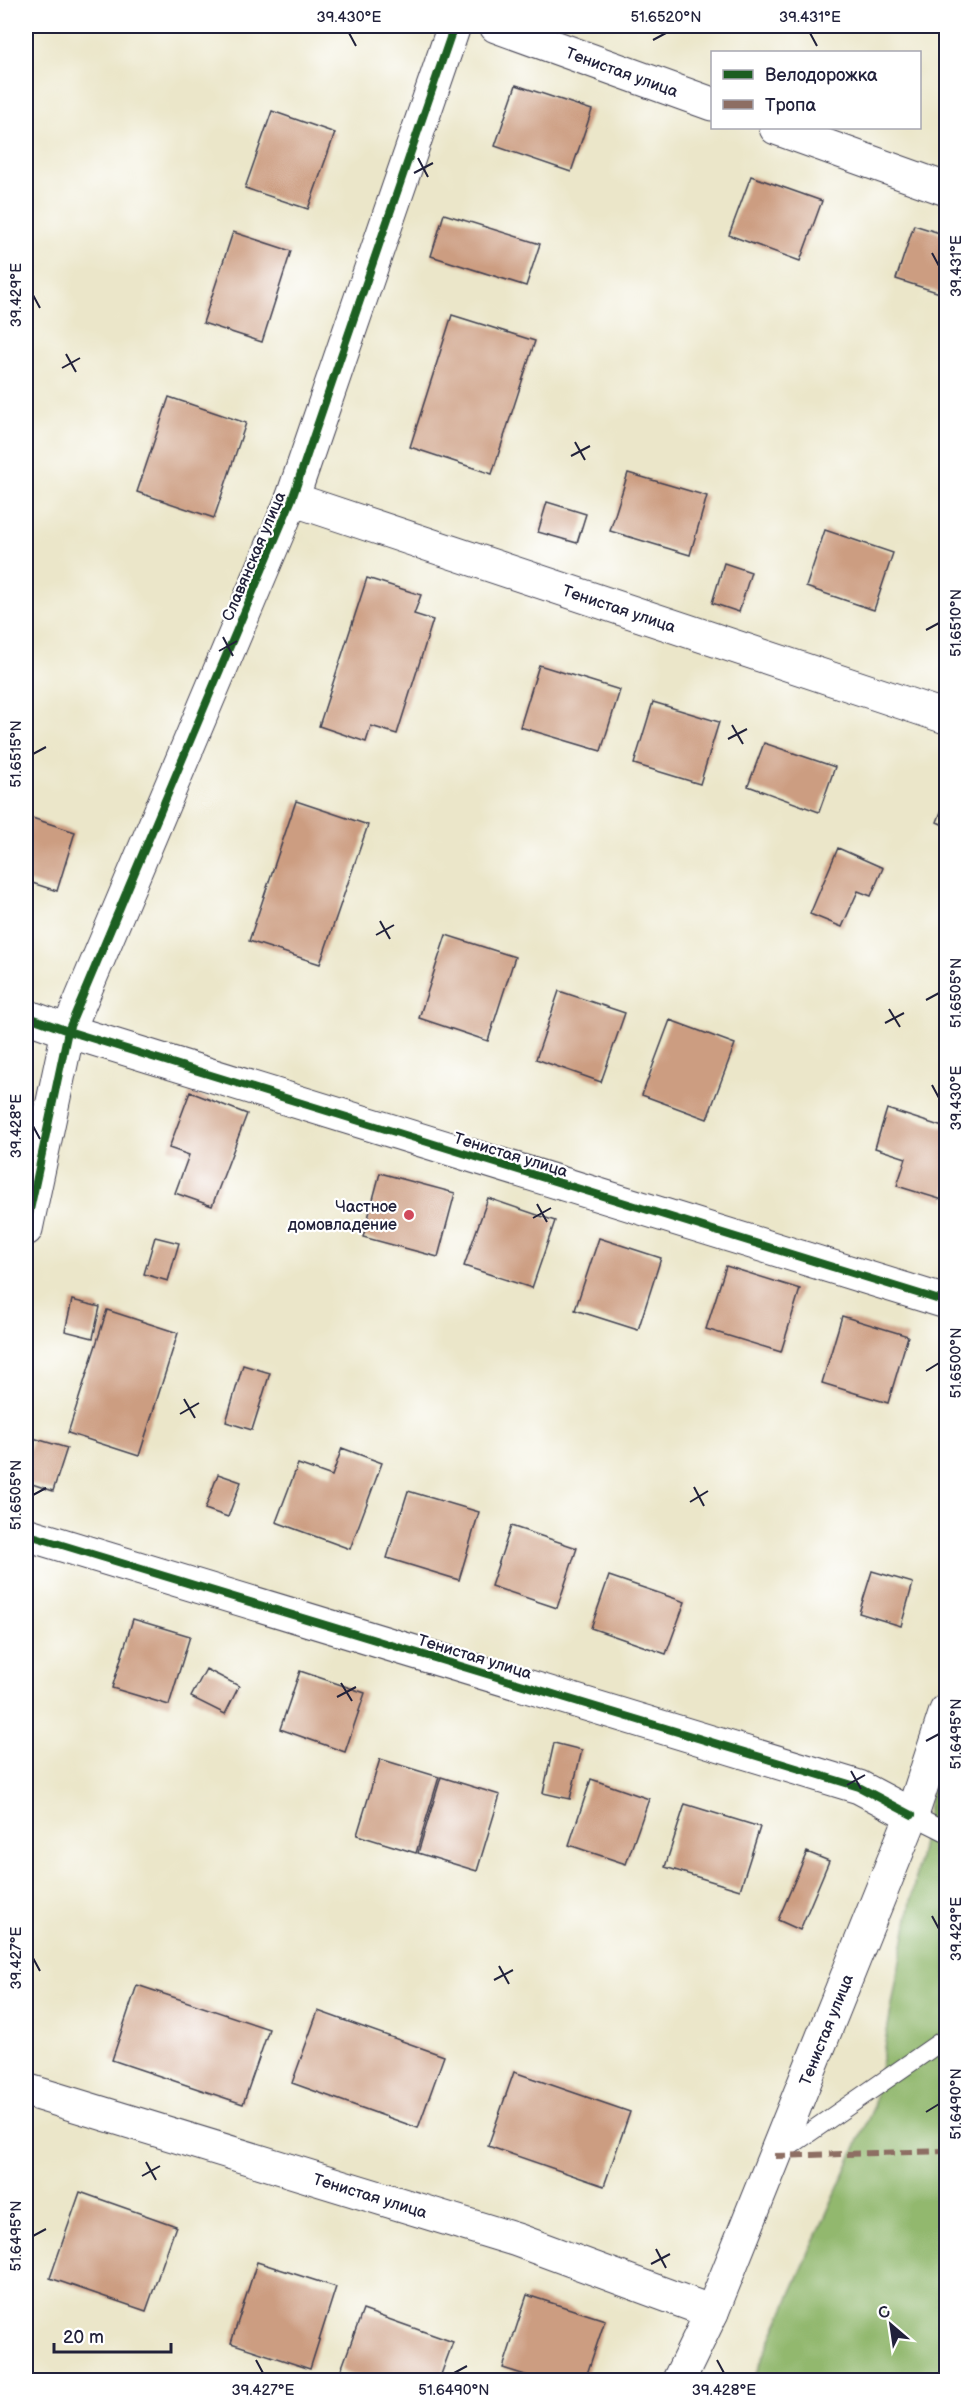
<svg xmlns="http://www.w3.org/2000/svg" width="972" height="2406" font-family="'Balsamiq Sans',sans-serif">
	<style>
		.forest { fill: #92b86e; stroke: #5a6d54; stroke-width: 1.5 }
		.building { fill: #cc9d81 }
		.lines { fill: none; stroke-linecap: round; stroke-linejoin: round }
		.lane-casing { stroke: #403f50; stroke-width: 20 }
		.street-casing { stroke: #403f50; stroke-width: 35 }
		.lane { stroke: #fff; stroke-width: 18 }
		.street { stroke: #fff; stroke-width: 33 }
		.quiet { stroke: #8d6e63; stroke-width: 6; stroke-dasharray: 12 6; stroke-linecap: butt }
		.cycleway-casing { stroke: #fff; stroke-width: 11 }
		.cycleway { stroke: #1b5e20; stroke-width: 8 }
		.ticks { fill: none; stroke: #22223b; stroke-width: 2 }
		.poi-dot { fill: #d1495b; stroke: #fff; stroke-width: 2 }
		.labels { text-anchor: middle; stroke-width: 4.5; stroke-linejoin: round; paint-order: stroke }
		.street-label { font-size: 16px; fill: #22223b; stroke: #fff }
		.poi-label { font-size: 16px; fill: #22223b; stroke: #fff; text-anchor: end }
		.neatline { fill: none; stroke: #22223b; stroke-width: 2 }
		.ticks-label { font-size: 15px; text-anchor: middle; fill: #22223b }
	</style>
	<rect width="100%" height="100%" fill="#fff"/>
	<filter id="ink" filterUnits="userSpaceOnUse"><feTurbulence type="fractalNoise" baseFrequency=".0167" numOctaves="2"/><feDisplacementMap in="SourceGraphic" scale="12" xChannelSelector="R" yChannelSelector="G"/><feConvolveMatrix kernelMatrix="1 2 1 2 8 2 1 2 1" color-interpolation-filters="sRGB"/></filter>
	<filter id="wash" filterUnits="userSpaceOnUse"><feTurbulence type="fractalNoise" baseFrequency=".008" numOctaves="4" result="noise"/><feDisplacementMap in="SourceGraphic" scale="24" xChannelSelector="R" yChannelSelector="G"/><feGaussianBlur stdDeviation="1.35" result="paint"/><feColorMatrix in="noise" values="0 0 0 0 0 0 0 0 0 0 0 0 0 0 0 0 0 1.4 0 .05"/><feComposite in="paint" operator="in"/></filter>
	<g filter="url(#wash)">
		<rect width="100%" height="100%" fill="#ebe6c9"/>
		<!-- forest -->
		<path class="forest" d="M946,1711V2380H753L873,2108Z"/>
		<g id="blocks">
			<!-- building -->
			<path class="building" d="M516,85L592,110L571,172L495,146Z
				M272,111L335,133L308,209L245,188Z
				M751,176L822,201L800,261L729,235Z
				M444,214L540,244L526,286L431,256Z
				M914,225L946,235V295L896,279Z
				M233,232L291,251L262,342L203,323Z
				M452,315L535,341L492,474L410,447Z
				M169,397L246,423L214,518L137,492Z
				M628,473L707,496L690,555L610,531Z
				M547,502L586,514L577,543L538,532Z
				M825,530L893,553L874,610L806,587Z
				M724,563L751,572L739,612L712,603Z
				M367,578L421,595L414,614L433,620L397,734L371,726L366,742L319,726Z
				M539,665L620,690L601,751L520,727Z
				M653,702L719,722L700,784L634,764Z
				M764,743L835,767L819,812L748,786Z
				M946,799V826L937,822Z
				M296,801L368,825L320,964L249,941Z
				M26,816L75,832L57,891L26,881Z
				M838,848L883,868L871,896L858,891L842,927L810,914Z
				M446,935L515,957L488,1041L419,1018Z
				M559,991L625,1013L601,1082L536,1059Z
				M670,1020L735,1044L707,1119L642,1095Z
				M190,1092L247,1114L212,1206L175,1193L189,1155L169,1148Z
				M887,1109L946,1128V1201L897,1186L906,1158L875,1148Z
				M380,1173L455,1193L438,1257L363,1237Z
				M488,1198L555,1221L532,1288L464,1266Z
				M155,1237L179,1243L168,1281L144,1274Z
				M599,1238L661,1258L638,1330L575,1310Z
				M726,1266L800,1289L781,1352L706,1329Z
				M72,1300L100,1307L93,1338L65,1331Z
				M107,1310L178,1333L139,1456L68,1433Z
				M842,1316L908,1336L888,1403L822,1383Z
				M243,1365L270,1373L252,1430L226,1422Z
				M33,1438L67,1448L53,1491L26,1482V1462Z
				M342,1448L382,1463L350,1549L276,1522L298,1464L332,1476Z
				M218,1474L241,1482L228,1517L205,1509Z
				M408,1491L479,1512L459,1580L387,1558Z
				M511,1526L577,1548L557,1608L491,1586Z
				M872,1571L913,1583L901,1626L859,1613Z
				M609,1576L685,1602L666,1654L591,1628Z
				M133,1619L190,1636L169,1705L112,1688Z
				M206,1669L239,1686L225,1714L191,1697Z
				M300,1671L365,1693L345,1752L280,1729Z
				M554,1743L582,1750L570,1799L543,1793Z
				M380,1759L439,1777L416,1853L357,1835Z
				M441,1777L500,1795L477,1871L418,1853Z
				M591,1779L649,1799L626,1864L569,1845Z
				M685,1804L760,1827L740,1890L665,1867Z
				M807,1852L829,1861L800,1930L778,1920Z
				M137,1985L269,2029L243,2104L112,2060Z
				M318,2011L444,2056L418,2128L292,2083Z
				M514,2072L630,2112L604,2186L488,2146Z
				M80,2192L176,2226L146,2311L50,2278Z
				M257,2262L336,2287L310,2369L231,2343Z
				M527,2295L605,2320L585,2380H541L503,2368Z
				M363,2310L453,2342L439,2380H370L341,2370Z"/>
		</g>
	</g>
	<g filter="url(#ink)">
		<use href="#blocks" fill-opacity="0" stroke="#403f50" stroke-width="1.5"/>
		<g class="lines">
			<defs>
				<path id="lane" d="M912,1815L946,1832
					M780,2153L946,2038"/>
				<g id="street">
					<path id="s1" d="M496,26L712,104"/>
					<path d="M776,128L946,189"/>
					<path id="s2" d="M292,499L946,717"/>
					<path d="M26,1016L68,1031L946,1302"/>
					<path d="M26,1229L68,1031L292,499L454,26"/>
					<path d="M26,1534L859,1787L912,1815"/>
					<path id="s3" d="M26,2090L517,2240L712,2312"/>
					<path id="s4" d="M679,2380L712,2312L912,1815L946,1711"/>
				</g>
			</defs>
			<!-- lane casing -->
			<use href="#lane" class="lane-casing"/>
			<!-- street casing -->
			<use href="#street" class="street-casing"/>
			<!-- lane -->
			<use href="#lane" class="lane"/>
			<!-- street -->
			<use href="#street" class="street"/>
			<!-- quiet -->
			<path class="quiet" d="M775,2156L946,2151"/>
			<defs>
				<path id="cycleway" d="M26,1016L68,1031L946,1302
					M26,1229L68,1031L292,499L454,26
					M26,1534L859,1787L912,1815"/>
			</defs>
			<!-- cycleway casing -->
			<use href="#cycleway" class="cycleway-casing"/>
			<!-- cycleway -->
			<use href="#cycleway" class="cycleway"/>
		</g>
	</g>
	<!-- ticks -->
	<path class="ticks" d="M349,33L356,46M810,33L817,46M653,40L666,33M418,158L428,177M414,173L433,163M932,253L939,266M33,295L40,308M66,354L76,372M62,368L80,358M575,442L585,460M571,456L590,446M926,630L939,623M223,637L233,656M219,651L237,641M732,725L743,744M728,739L747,729M33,754L46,747M380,921L390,939M376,935L394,925M926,1000L939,993M889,1009L900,1027M885,1023L904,1013M932,1085L939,1098M33,1126L40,1139M537,1204L547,1222M533,1218L551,1208M926,1371L939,1363M184,1399L195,1418M180,1414L199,1403M694,1487L704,1506M33,1495L46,1488M690,1502L708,1491M341,1683L352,1701M337,1697L356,1687M926,1741L939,1734M851,1771L861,1789M847,1785L865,1775M932,1916L939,1929M33,1958L40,1971M499,1966L509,1984M494,1980L513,1970M926,2112L939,2104M146,2162L156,2180M142,2176L160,2166M33,2236L46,2229M656,2249L666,2268M651,2264L670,2254M256,2360L263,2373M717,2360L724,2373M454,2373L467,2366"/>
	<!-- markers -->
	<circle class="poi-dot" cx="409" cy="1215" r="6"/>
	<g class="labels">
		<!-- street labels -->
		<g class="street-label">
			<text dy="6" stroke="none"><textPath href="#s1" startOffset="134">Тенистая улица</textPath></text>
			<text transform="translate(253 556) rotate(-67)" y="6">Славянская улица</text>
			<text dy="6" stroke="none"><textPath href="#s2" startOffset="345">Тенистая улица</textPath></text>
			<text transform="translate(511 1154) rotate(17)" y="6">Тенистая улица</text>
			<text transform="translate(475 1656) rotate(17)" y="6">Тенистая улица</text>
			<text dy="6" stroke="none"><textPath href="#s4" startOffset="380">Тенистая улица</textPath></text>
			<text dy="6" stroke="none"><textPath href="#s3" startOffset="360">Тенистая улица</textPath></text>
		</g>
		<!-- poi labels -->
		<g class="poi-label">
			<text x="397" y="1212">Частное<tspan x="397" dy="18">домовладение</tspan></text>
		</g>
	</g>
	<!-- margin -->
	<rect width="972" height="2406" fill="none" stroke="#fff" stroke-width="66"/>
	<!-- legend -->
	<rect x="711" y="51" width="210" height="78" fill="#ffffff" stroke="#a7a7b1" stroke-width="1.5"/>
	<rect x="723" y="70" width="30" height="9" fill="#1b5e20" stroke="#a7a7b1" stroke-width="1.5"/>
	<text x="765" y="81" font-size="18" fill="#22223b">Велодорожка</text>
	<rect x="723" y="100" width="30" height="9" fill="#8d6e63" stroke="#a7a7b1" stroke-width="1.5"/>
	<text x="765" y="111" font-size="18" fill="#22223b">Тропа</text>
	<!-- north arrow -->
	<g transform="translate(891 2325) rotate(331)" stroke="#ffffff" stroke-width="4.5" paint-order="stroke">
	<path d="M0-4.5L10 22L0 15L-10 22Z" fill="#22223b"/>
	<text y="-9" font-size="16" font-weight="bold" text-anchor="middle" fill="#22223b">С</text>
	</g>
	<!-- scale -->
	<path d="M54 2343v9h117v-9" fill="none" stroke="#22223b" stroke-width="3"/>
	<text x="63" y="2343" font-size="18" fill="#22223b" stroke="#ffffff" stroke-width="4.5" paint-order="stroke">20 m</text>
	<rect x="33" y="33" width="906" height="2340" class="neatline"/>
	<g class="ticks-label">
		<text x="349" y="22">39.430°E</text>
		<text x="666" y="22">51.6520°N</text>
		<text x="810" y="22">39.431°E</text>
		<text transform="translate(956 266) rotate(-90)" y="5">39.431°E</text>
		<text transform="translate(16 295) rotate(-90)" y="5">39.429°E</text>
		<text transform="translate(956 623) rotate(-90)" y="5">51.6510°N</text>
		<text transform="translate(16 754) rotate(-90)" y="5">51.6515°N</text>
		<text transform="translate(956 993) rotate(-90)" y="5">51.6505°N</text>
		<text transform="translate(956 1098) rotate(-90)" y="5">39.430°E</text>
		<text transform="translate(16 1126) rotate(-90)" y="5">39.428°E</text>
		<text transform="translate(956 1363) rotate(-90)" y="5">51.6500°N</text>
		<text transform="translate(16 1495) rotate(-90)" y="5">51.6505°N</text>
		<text transform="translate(956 1734) rotate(-90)" y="5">51.6495°N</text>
		<text transform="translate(956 1929) rotate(-90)" y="5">39.429°E</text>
		<text transform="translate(16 1958) rotate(-90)" y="5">39.427°E</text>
		<text transform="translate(956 2104) rotate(-90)" y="5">51.6490°N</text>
		<text transform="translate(16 2236) rotate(-90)" y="5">51.6495°N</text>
		<text x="263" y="2395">39.427°E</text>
		<text x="454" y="2395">51.6490°N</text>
		<text x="724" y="2395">39.428°E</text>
	</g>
</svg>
